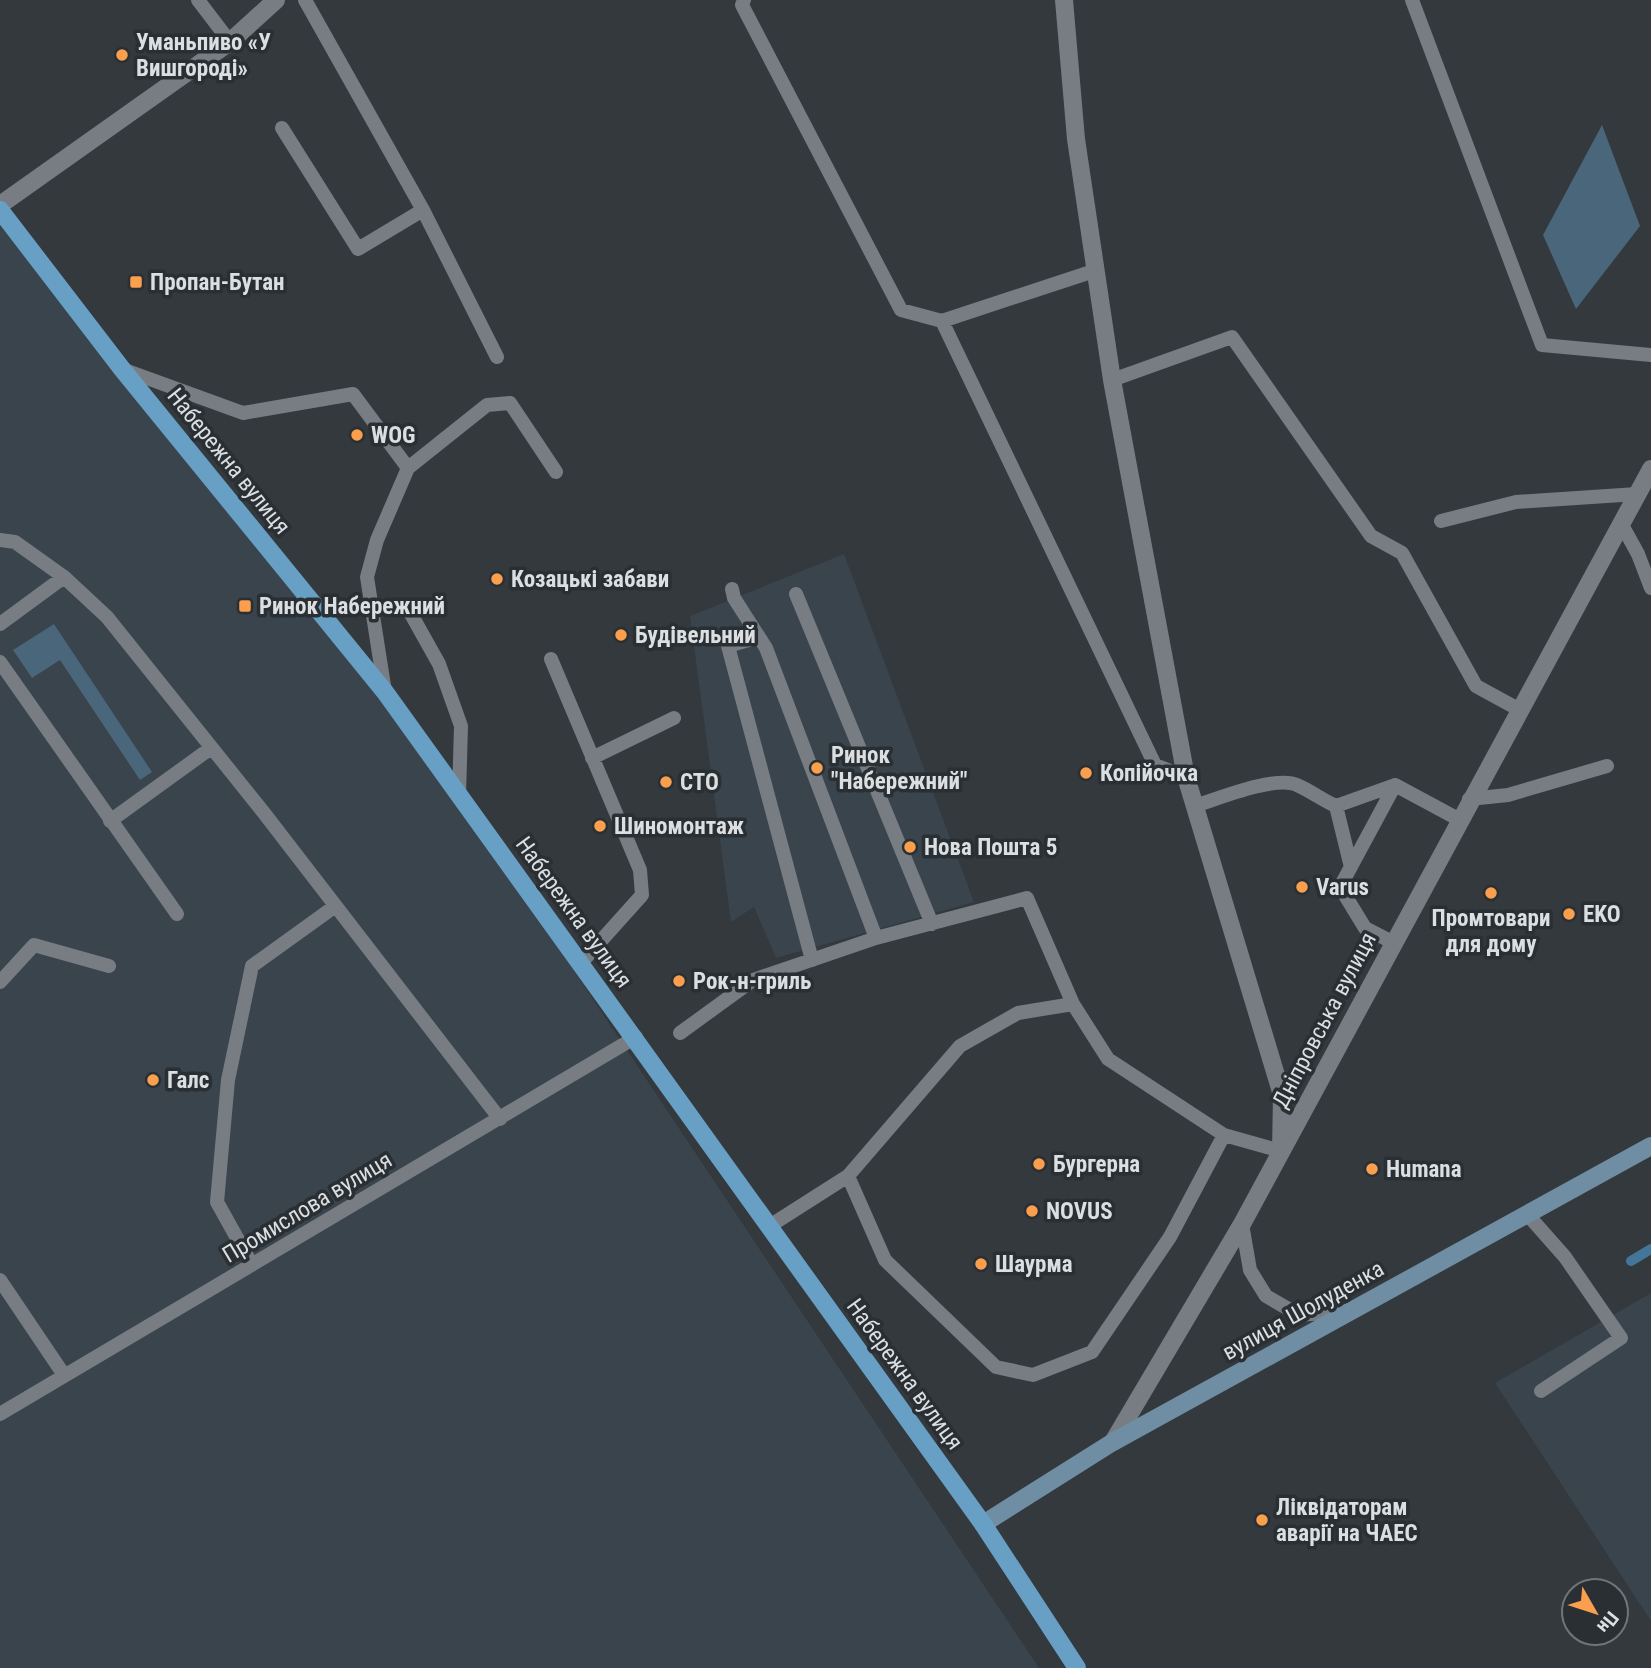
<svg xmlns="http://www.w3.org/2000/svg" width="1651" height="1668" font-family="'Roboto Condensed',sans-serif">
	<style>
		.built { fill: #39444d }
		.green { fill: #49667a }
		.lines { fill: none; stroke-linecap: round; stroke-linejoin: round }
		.stream { stroke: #437699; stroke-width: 10 }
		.service { stroke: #777d82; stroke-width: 14 }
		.minor { stroke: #777d82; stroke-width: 18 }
		.secondary { stroke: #6f8ea3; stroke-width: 18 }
		.primary { stroke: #679fc5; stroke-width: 18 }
		.poi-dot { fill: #fa9f4e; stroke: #292f33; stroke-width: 2.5 }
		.labels { text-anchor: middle; stroke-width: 7; stroke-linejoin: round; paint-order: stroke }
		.poi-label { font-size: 23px; font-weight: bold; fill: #dbdfe2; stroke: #292f33; text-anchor: start }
		.street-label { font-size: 23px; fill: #dbdfe2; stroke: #292f33 }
	</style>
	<rect width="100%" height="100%" fill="#33393d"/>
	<!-- built -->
	<path class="built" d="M0,207L428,752L1039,1668H0Z
		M844,554L974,902L776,958L754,907L731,922L690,616Z
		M1651,1293V1621L1495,1383Z"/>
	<!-- green -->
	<path class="green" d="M1602,125L1640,226L1576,309L1543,235Z
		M54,624L152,772L140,780L60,660L32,678L13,650Z"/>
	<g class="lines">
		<!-- stream -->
		<path class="stream" d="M1631,1261L1651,1249"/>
		<!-- service -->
		<path class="service" d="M198,0L230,42
			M744,0L742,5L901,310L942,321L1097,270
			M1412,0L1542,345L1651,355
			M282,128L358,249L423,210L305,0
			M423,210L497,357
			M942,321L1155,765L1186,777
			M122,369L243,413L353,394L408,468L377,540L367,577L385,692
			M1112,380L1232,337L1371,536L1402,553L1476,686L1520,710
			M408,468L487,405L510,403L556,472
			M1441,521L1516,502L1637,494
			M1622,525L1638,554L1651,588
			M0,540L15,542L64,577
			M732,589L734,598L766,648L876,938
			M796,594L932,924
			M411,614L439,664L461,726L459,796
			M0,624L64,577L107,617L264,813L500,1119
			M759,637L728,646L812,960
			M551,659L640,870L642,895L581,963
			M0,662L177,914
			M592,758L674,718
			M1469,799L1508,795L1607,766
			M1195,806C1217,799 1276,775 1297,785C1311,791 1322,800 1336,806
			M110,821L211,748
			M1351,867L1336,806L1395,785
			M1394,943L1365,928L1340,887L1395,785L1460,820
			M0,982L34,945L109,966
			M680,1033L753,980L876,938L1027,898L1073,1004L1108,1059L1224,1135L1281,1151
			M848,1176L960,1046L1018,1013L1073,1004
			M1527,1214L1565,1257L1621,1338L1541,1391
			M1242,1224L1250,1270L1266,1296L1299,1315L1350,1311
			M768,1227L848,1176L885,1260L996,1367L1033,1375L1092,1352L1170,1237L1224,1135
			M252,1265L217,1202L228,1080L252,966L334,907
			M0,1280L64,1375
			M0,1414L636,1037"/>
		<!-- minor -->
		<path class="minor" d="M1064,0L1076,139L1112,380L1186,777L1282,1095L1281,1151
			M0,205L230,42L276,0
			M1113,1442L1242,1224L1651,469"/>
		<!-- secondary -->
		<path class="secondary" d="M983,1524L1113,1442L1651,1146"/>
		<!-- primary -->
		<path class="primary" d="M0,210L122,369L385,692L983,1524L1077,1668"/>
	</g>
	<!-- markers -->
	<g class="poi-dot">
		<circle cx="122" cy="55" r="7"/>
		<rect x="129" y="275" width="14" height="14" rx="3.5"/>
		<circle cx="357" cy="435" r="7"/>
		<circle cx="497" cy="579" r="7"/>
		<rect x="238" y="599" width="14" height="14" rx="3.5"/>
		<circle cx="621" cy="635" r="7"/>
		<circle cx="817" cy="768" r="7"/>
		<circle cx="1086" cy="773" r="7"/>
		<circle cx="666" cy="782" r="7"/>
		<circle cx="600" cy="826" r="7"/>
		<circle cx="910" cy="847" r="7"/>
		<circle cx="1302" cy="887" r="7"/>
		<circle cx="1491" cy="893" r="7"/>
		<circle cx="1569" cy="914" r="7"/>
		<circle cx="679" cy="981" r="7"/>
		<circle cx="153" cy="1080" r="7"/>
		<circle cx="1039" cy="1164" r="7"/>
		<circle cx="1372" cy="1169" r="7"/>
		<circle cx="1032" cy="1211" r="7"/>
		<circle cx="981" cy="1264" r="7"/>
		<circle cx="1262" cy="1520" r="7"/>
	</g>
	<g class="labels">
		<!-- poi labels -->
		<g class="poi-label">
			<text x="136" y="50">Уманьпиво «У<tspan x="136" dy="26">Вишгороді»</tspan></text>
			<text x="150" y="290">Пропан-Бутан</text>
			<text x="371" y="443">WOG</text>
			<text x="511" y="587">Козацькі забави</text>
			<text x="259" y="614">Ринок Набережний</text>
			<text x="635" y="643">Будівельний</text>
			<text x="831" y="763">Ринок<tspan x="831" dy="26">"Набережний"</tspan></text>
			<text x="1100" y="781">Копійочка</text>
			<text x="680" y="790">СТО</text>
			<text x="614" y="834">Шиномонтаж</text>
			<text x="924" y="855">Нова Пошта 5</text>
			<text x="1316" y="895">Varus</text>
			<text x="1583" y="922">EKO</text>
			<text x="1491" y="926" text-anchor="middle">Промтовари<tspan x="1491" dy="26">для дому</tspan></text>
			<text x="693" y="989">Рок-н-гриль</text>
			<text x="167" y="1088">Галс</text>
			<text x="1053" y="1172">Бургерна</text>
			<text x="1386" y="1177">Humana</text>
			<text x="1046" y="1219">NOVUS</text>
			<text x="995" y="1272">Шаурма</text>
			<text x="1276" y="1515">Ліквідаторам<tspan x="1276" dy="26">аварії на ЧАЕС</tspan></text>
		</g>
		<!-- street labels -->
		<g class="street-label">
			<text transform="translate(229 461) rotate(51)" y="8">Набережна вулиця</text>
			<text transform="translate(574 912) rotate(54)" y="8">Набережна вулиця</text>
			<text transform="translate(1324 1020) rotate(-62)" y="8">Дніпровська вулиця</text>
			<text transform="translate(307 1207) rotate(-31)" y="8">Промислова вулиця</text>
			<text transform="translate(1303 1310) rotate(-29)" y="8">вулиця Шолуденка</text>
			<text transform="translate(905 1374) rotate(54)" y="8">Набережна вулиця</text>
		</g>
	</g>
	<!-- north arrow -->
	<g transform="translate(1595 1612) rotate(129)"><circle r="33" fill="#292f33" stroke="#707579" stroke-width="2"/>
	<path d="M0-5L12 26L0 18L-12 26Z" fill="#fa9f4e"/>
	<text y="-10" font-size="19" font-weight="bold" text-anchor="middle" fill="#dbdfe2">Пн</text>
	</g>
</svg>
